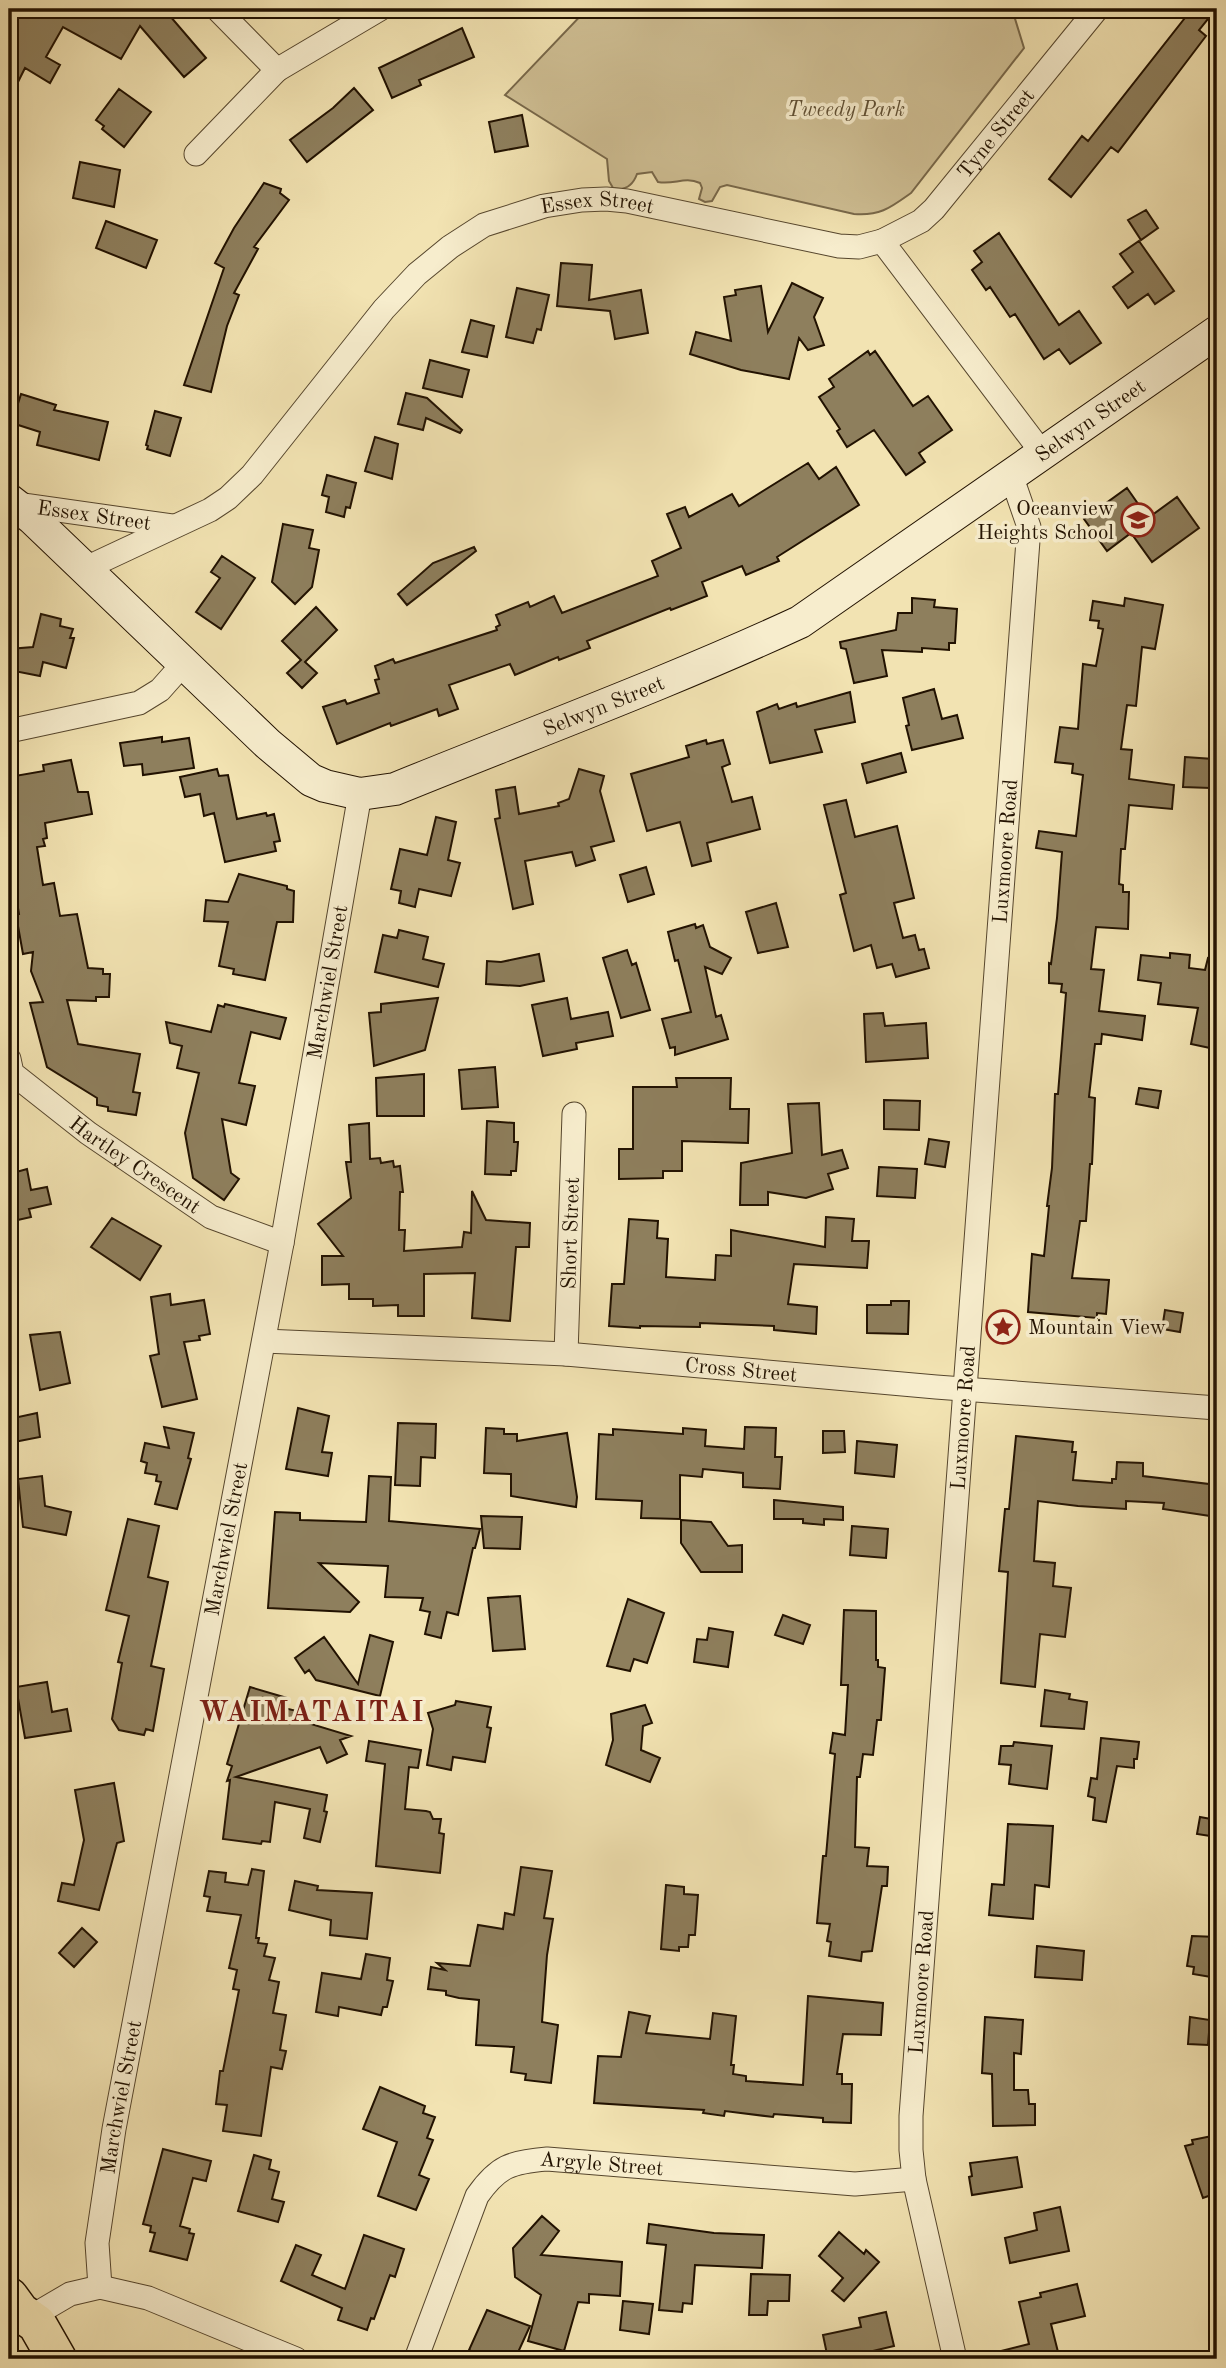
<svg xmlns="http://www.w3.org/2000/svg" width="1226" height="2368" font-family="'Old Standard TT',serif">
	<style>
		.green { fill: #cfbf94; stroke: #78684a; stroke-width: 2 }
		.building { fill: #8e7f5d; stroke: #221201; stroke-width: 2 }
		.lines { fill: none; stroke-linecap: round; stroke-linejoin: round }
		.street-casing { stroke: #56462d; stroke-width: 25 }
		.secondary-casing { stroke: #221201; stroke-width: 34 }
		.highway-casing { stroke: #221201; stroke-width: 41 }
		.street { stroke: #f7edcd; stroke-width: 23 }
		.secondary { stroke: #f7edcd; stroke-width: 32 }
		.highway { stroke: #f2e3b2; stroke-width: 38 }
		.labels { text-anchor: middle; stroke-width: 7; stroke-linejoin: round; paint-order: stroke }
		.park-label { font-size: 21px; font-style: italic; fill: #5f4f34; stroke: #f7edcd }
		.street-label { font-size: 21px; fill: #221201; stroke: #f7edcd }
		.poi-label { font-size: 21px; fill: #221201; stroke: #f7edcd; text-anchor: end }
		.district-label { font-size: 28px; font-weight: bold; letter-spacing: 2px; fill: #7a1f14; stroke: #f7edcd }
	</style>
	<rect width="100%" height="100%" fill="#f2e3b2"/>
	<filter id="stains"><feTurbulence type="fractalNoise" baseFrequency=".00286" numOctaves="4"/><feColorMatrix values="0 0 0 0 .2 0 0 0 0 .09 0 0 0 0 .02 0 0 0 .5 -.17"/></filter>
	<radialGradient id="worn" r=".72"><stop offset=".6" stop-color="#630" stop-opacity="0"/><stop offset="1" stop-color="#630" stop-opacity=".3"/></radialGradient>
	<!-- green -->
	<path class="green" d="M587,9H1012L1024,48L911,193C890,208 880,216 854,214L727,185L720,187L712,201L705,202L699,199L702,188L700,183C684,176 675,185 658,182L652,172L637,174C633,185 625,191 613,188L609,181L607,159L505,95Z"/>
	<!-- building -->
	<path class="building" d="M15,9H164L206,58L184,77L140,26L121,59L63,27L46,57L60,65L50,83L25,68L9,100V22Z
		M1192,9H1216L1199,30L1206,36L1118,152L1111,147L1071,197L1049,179L1082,136L1088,141Z
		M462,28L474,57L419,80L421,85L392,98L379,68Z
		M354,88L373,110L307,162L290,140L333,108Z
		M119,89L151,112L124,147L102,129L104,126L96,120Z
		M522,115L528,146L495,152L489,122Z
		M80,162L120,170L114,207L73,198Z
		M264,183L281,189L280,193L289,200L254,247L258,249L234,293L239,295L227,326L211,392L184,385L224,268L215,263L234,228Z
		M1146,210L1158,228L1141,240L1128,220Z
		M106,221L157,240L146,268L96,248Z
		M999,233L1059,325L1079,311L1101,343L1070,364L1059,349L1044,359L1015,314L1010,317L990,287L986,290L972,270L982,262L974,251Z
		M1139,241L1174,291L1155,304L1148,294L1128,308L1113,287L1133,272L1120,254Z
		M561,263L592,265L589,300L641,290L648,333L615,339L610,311L557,306Z
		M792,283L823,298L814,317L824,345L808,350L799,338L789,379L741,370L690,354L696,332L731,341L724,297L736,295L735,290L761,286L768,332Z
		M517,288L549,295L541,330L537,329L533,343L506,337Z
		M471,320L494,326L487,357L462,352Z
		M868,351L870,355L875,351L913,406L928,396L952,430L919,453L925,462L906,475L874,430L847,447L837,431L840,429L819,397L834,387L829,379Z
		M430,360L469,370L462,397L423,388Z
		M406,393L427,398L462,430L460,433L426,418L423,430L398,424Z
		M21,394L56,405L54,410L108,422L99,460L37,445L40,432L12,423Z
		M155,411L181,418L170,456L147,449L148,446L146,445Z
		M375,437L398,444L392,479L365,471Z
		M808,463L819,479L836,467L859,505L777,557L779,561L746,575L742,566L702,582L707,596L671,610L670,608L587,641L590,648L559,660L558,657L515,675L510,664L449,685L458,709L439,716L437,709L391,726L390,723L337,744L323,707L345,700L347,704L379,693L375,680L379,679L375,666L393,659L395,663L497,630L496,627L500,625L496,615L528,602L530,607L554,596L562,613L658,576L652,561L681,548L667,514L685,507L689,517L732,494L739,506Z
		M327,475L356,483L350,508L346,507L344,517L326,512L329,497L322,495Z
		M1127,488L1148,518L1177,497L1199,528L1152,562L1131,533L1107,551L1084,519Z
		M283,524L313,530L309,548L319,550L312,587L295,604L272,582Z
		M474,547L476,551L407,605L398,594L433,563Z
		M222,556L255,578L221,629L196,612L220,578L211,572Z
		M912,598L935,600L934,607L957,609L955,643H949V650L922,648V652L882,650L887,676L854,683L846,649L841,648L840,642L896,630L898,613H912Z
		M1125,598L1163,605L1155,649L1142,647L1136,706L1127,705L1121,749L1132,750L1129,779L1174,785L1172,809L1129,805L1125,849H1121L1119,884L1123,885V892H1129L1128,929L1096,927L1091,969L1104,970L1099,1011L1145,1016L1142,1040L1102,1034L1101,1044H1095L1089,1097L1095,1098L1092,1164H1090L1086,1221H1080L1072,1278L1109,1280L1106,1314L1097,1313V1318L1028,1312L1032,1254L1044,1256L1049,1206H1047L1052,1168L1055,1094H1058L1066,993L1061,992L1062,984L1049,983V963L1051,964L1057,918L1062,852L1036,848L1039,831L1076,836L1083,775L1072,773L1073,764L1055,762L1060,727L1078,729L1083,664L1096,666L1103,629L1098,628L1099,621L1090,620L1093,601L1124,606Z
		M316,607L337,630L305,662L317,673L302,688L287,673L301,660L282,641Z
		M41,614L61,619L60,626L73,629L70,638H74L66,668L43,662L40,676L9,670V649L33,647Z
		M934,689L942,719L957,715L963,738L912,750L906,726L909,725L903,698Z
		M850,692L855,722L815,730L822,752L770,763L757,712L777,704L779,709L796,703L797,707Z
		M162,737V742L189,738L194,768L143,775L142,764L124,766L120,743Z
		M706,740L707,744L723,740L730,764L722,767L732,802L752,797L760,829L707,843L711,861L692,866L680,822L647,831L631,774L689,757L686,746Z
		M901,753L906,772L867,783L862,764Z
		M1185,757L1213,759L1212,762H1216L1215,785L1210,784V788L1183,787Z
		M71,760L78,792H88L92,814L45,823L47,838L43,839L45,846L37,847L43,885L54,883L60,916L77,914L88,968L103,969V974H110L109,997H96V1001L67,1000L78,1044L140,1054L133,1092L140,1093L136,1115L108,1111V1107L97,1105V1098L47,1067L30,1003L43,1002L31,971L33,952L23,954L16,915L19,914L9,854V777L44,771L43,765Z
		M217,769L219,776L228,775L237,819L266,813L267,816L274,814L280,841L274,842L276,851L225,862L214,813L204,816L200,794L185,797L180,777Z
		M579,769L604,776L600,791L614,841L591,847L595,860L576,866L572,852L525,861L533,904L513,909L495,819L500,818L496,790L515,787L519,814L559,806L558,803L569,799Z
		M846,800L855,837L897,826L914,898L894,903L903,938L915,935L919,950L924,949L929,968L896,977L892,964L877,968L871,945L854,951L840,895L846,893L824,805Z
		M436,817L456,822L448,860L460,863L451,896L419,889L415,907L399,903L401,891L391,889L400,849L427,855Z
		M646,867L654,894L628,902L620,875Z
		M239,874L287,886V889L294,891L293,922H277L265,980L233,974L234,969L219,966L228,922L204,921L206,900L228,902Z
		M776,903L788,947L758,953L746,912Z
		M695,924L696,928L703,925L710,947L731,958L722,974L705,967L716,1017L721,1015L728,1039L675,1055V1047L670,1048L662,1019L691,1012L678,960L675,961L668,932Z
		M399,930L428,937L423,959L444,964L438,987L375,972L383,935L397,938Z
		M627,950L632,965L636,963L650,1010L621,1018L603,958Z
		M1170,953L1190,955L1189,968L1205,970L1208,958L1217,960V992L1210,1048L1191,1044L1198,1008L1158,1004L1161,983L1138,980L1141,955L1170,958Z
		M539,954L544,981L520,986L486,984L487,961L501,962Z
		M438,998L425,1050L374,1066L369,1013L381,1012V1004Z
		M567,998L571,1019L608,1012L613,1036L576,1043L577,1049L543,1056L532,1005Z
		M225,1004L286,1018L280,1039L251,1032L239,1083L255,1086L246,1125L222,1119L231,1173L239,1179L224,1200L193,1178L185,1133L199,1073L177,1068L182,1046L170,1043L166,1022L211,1032L218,1005L224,1007Z
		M883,1013L885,1026L926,1023L928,1058L866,1062L864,1014Z
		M495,1067L498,1107L462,1109L459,1070Z
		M424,1074V1116H377L376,1078Z
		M676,1078H731L730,1109H749L748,1143L682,1141V1171H663V1178L619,1179V1149H633V1087H677Z
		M1139,1088L1161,1091L1158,1108L1136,1104Z
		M884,1100L920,1101L919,1130L884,1129Z
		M819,1103L822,1155L842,1150L848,1168L828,1174L833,1189L806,1198L768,1192V1205H740L741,1163L792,1153L788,1104Z
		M487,1121L514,1123V1142H518L516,1171H511V1175L485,1174Z
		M369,1123L370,1159L380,1158L381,1163L393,1161L394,1167L400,1166L403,1192H400L399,1230H405L404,1251L462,1247L464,1232L471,1233L472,1191L486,1220L530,1223L529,1247H516L510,1321L472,1318L475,1273L424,1274V1316H398V1305L373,1306V1299H349V1284L322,1285V1256H343L318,1224L351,1198L346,1162H351L349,1125Z
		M929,1139L949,1142L945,1167L925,1164Z
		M879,1167L917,1169L915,1198L877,1196Z
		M27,1169L31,1190L47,1187L51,1204L29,1209L31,1217L9,1222V1174Z
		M826,1217L854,1219L852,1241H869L867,1268L794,1264L788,1304L817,1307L816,1334L774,1330V1326L700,1323V1327L640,1326V1328L609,1326L612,1284H624L629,1219L658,1221L657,1238L668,1239L666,1277L715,1280L716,1255L731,1256V1230L825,1247Z
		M112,1218L161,1246L140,1280L91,1247Z
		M170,1294L171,1305L204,1300L210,1334L199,1336L200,1340L184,1342L197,1399L162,1407L150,1356L159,1354L151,1297Z
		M891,1301H909L908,1334L867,1333V1305H891Z
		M1165,1310L1183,1313L1180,1332L1162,1329Z
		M60,1332L70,1383L40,1390L30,1335Z
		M298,1408L329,1416L322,1452L332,1453L328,1476L286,1469Z
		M37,1413L40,1437L9,1443V1419Z
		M398,1423L436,1424L435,1458L421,1457L420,1486L395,1485Z
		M164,1427L194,1433L188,1458L191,1459L177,1509L155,1504L161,1482L156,1481L157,1475L145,1473L147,1463L141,1461L145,1443L169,1448Z
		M745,1427L776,1428L775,1457H782L780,1489L743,1487V1473L703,1469L702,1477L680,1475V1519L641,1518L642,1501L596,1499L599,1434L613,1435V1429L683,1434V1428L706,1430L705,1446L744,1449Z
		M486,1428L504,1429V1434H517V1441L567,1433L577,1497L576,1507L511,1496V1474L484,1473Z
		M823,1431H844L845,1452L823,1453Z
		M1016,1436L1073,1442L1072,1452H1076L1073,1480L1112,1483V1479H1116L1117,1462L1143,1463V1476L1217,1485V1517L1163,1509L1164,1503L1126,1501V1509L1078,1506L1038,1501L1034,1561L1055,1563L1053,1586L1071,1588L1065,1637L1040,1634L1035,1687L1001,1683L1008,1572L999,1571L1005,1509H1009Z
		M857,1441L897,1445L894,1477L855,1473Z
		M42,1476L45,1506L71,1512L66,1535L23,1527L18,1479Z
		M369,1476L391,1477L389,1521L480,1529L475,1548H473L458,1615L447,1612L441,1638L425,1634L430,1612L420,1610L423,1598L385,1597L388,1566L319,1563L359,1602L350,1612L268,1608L275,1512L300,1513V1520L366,1522Z
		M774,1500L843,1507V1520L824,1519V1525L803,1523V1519H774Z
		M481,1516L522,1517L520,1549L484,1548Z
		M128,1519L159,1526L148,1577L168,1582L151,1666L164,1669L153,1731L146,1729L144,1735L119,1730L112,1719L122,1663L118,1662L129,1616L106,1610Z
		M681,1520L711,1522L728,1546L742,1545V1572H701L681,1543Z
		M852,1526L888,1529L886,1558L850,1555Z
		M520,1596L525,1649L493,1651L488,1598Z
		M628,1599L664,1613L647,1663L634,1659L630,1671L607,1666Z
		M844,1610L876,1611V1660H878V1667L885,1668L881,1720H877L873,1755L863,1754L860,1777H857L855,1847L869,1848L867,1866L888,1867L887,1886H882L872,1951L862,1952L861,1961L829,1956L831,1942L827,1941L830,1924L817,1923L823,1856H826L835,1754L830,1753L833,1733L845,1735L848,1685H841Z
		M783,1615L810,1625L803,1644L775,1635Z
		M709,1628L733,1632L728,1667L694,1662L697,1639L707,1640Z
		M370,1635L393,1642L380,1696L316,1680L309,1670L305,1673L295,1658L324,1637L358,1684Z
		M47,1682L52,1712L67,1709L71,1731L25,1738L16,1687Z
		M250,1687L287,1698L284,1708L297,1711L301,1721L351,1736L340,1740L347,1754L327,1763L320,1747L236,1777L327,1795L324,1811L327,1812L320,1842L304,1838L310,1809L275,1802L270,1842L262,1841L261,1844L223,1839L230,1780L227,1781L232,1766L227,1764Z
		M1045,1690L1070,1694L1069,1699L1087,1702L1084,1729L1041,1726Z
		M456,1701L491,1707L487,1727L491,1728L485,1762L453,1757L451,1770L427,1765L433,1729L428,1713L455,1705Z
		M645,1705L652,1723L643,1726L641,1750L660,1758L650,1782L606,1765L613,1740L611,1714Z
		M1101,1738L1139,1742L1137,1759H1134V1768L1117,1766L1106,1822L1093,1820L1095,1798L1088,1796L1091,1778L1097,1779Z
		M369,1741L421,1750L418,1768L409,1767L405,1809L426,1811L430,1812L433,1819H441L439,1833L444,1834L440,1873L376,1866L385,1764L366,1761Z
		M1014,1742L1052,1746L1047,1789L1009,1784L1011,1765L999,1764L1001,1746H1013Z
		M114,1783L124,1841L117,1843L99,1910L58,1901L62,1883L74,1885L84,1840L75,1790Z
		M1200,1817L1217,1820V1837L1197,1834Z
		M1008,1824L1053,1826L1049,1887L1035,1885L1033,1919L989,1915L992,1884L1004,1885Z
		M521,1867L552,1871L544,1918L553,1919L547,1955L542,2022L558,2025L551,2083L525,2080L526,2074L511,2072L514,2047L476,2045L479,2000L459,1998L446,1995V1991L428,1989L431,1967L445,1970L437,1963L470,1966L478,1925L503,1929L505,1913L514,1915Z
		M252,1869L264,1871L256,1938H259L258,1943L267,1944L264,1956L275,1958L269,1980L279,1982L273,2013L286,2015L280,2050L286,2051L282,2069L271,2067L261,2136L223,2131L227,2105L216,2104L220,2071H223L239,1990L233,1989L237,1970L229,1968L241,1915L207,1911L210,1897L204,1896L209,1871L226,1873L225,1882L248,1885Z
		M295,1881L318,1886L317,1890L372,1893L367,1939L330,1935L331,1920L289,1910Z
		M666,1885L684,1887V1894L698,1895L695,1935H689L688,1947H679V1951L661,1949Z
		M82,1928L97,1942L74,1967L59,1953Z
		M1192,1936L1217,1937V1978L1193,1974L1194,1967L1187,1966Z
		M1037,1946L1084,1951L1082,1980L1035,1977Z
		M366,1954L390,1958L387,1980L393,1981L387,2007H383L381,2015L339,2007L338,2016L316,2012L322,1973L361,1979Z
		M808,1996L883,2003L881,2035L843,2034L837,2074H842V2084H852L851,2123L823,2122V2118L774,2114L773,2117L725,2111L724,2116L703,2113L704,2110L594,2103L598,2056L621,2057L629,2012L650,2016L646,2033L710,2039L713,2013L736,2016L731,2065H734L733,2074L746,2076V2081L803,2085Z
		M985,2017L1023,2020L1021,2054L1014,2053V2090H1028L1029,2104H1035V2125L993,2126L992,2074L982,2073Z
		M1190,2017L1210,2020L1208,2045L1188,2044Z
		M380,2087L425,2106L423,2113L435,2117L427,2138L433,2140L419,2175L429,2179L416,2210L378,2196L397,2142L363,2129Z
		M1217,2135V2193L1203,2198L1185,2146L1193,2144L1192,2140Z
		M163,2149L211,2161L206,2181L193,2178L180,2226L190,2229L189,2233L194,2234L187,2260L150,2251L155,2233L150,2232L151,2226L143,2224Z
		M254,2155L271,2160L269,2169L279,2172L272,2199L284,2202L278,2222L238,2211Z
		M1017,2157L1022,2187L972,2195L969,2177L972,2176L970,2163Z
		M1060,2207L1069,2251L1010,2263L1005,2238L1037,2230L1034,2213Z
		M542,2216L559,2231L541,2255L622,2262L620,2296L589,2294V2303L578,2302L564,2351L528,2341L541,2295L515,2277L513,2248Z
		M649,2224L714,2233L764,2235L762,2268L695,2265L692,2304L683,2303L682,2312L659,2310L666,2245L647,2243Z
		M839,2232L864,2254L866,2250L879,2262L844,2301L832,2291L843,2278L819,2256Z
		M364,2235L404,2249L395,2277L390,2275L374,2319L371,2318L367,2330L338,2320L342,2308L281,2281L296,2245L321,2255L312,2275L345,2289Z
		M751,2274L790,2275L789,2301H768L767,2315H749Z
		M1077,2284L1085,2316L1051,2324L1058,2352L1049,2354L1051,2359H994L993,2353L1029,2344L1019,2302L1041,2297L1040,2293Z
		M623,2301L653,2304L649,2334L620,2330Z
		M487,2310L530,2326L515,2359H468L471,2351L469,2350Z
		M886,2312L894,2346L839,2359H828L823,2335L861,2327L859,2318Z"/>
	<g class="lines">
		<defs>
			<g id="street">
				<path d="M277,70L380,9"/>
				<path d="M196,154L277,70L217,9"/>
				<path id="s1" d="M882,241L921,221L934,209L1097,9"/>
				<path id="s2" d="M16,504L172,526"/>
				<path id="s3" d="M84,569L210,510L228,498L252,475L384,309L417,274L450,247L484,225L544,206L582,200L606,199L627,201L839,246L859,247L882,241L1043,454"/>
				<path d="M9,731L139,703L160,690L184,663"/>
				<path id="s4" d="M9,1059L12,1073L88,1133L211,1217L282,1243"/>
				<path id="s5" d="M264,1341L566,1354L936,1387L1217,1408"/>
				<path id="s6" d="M566,1354L574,1114"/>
				<path id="s7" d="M100,2287L97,2243L114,2129L282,1243L360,794"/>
				<path d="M29,2318L70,2294L100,2287L148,2298L296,2359"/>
				<path id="s8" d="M416,2359L477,2196C498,2166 511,2162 547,2159L855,2184L914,2179"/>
				<path id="s9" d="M955,2359L914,2179L911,2150V2116L1029,527L1011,475"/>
			</g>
			<g id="secondary">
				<path id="s10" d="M9,500L32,518L268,744L311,780L325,786L360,794L395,789C530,734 668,683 800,622L1217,332"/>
			</g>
			<path id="highway" d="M9,2297L20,2312L37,2324L57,2359"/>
		</defs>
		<!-- street casing -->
		<use href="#street" class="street-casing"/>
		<!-- secondary casing -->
		<use href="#secondary" class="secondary-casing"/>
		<!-- highway casing -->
		<use href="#highway" class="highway-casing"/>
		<!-- street -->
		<use href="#street" class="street"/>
		<!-- secondary -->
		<use href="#secondary" class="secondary"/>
		<!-- highway -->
		<use href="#highway" class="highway"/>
	</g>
	<!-- icons -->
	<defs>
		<symbol id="school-ring" viewBox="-11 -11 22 22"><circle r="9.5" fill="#f7edcd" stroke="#8f2418" stroke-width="1.5"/><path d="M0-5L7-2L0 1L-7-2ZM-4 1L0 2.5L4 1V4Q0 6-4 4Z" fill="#8f2418"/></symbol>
		<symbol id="sight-ring" viewBox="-11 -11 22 22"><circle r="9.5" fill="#f7edcd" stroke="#8f2418" stroke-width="1.5"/><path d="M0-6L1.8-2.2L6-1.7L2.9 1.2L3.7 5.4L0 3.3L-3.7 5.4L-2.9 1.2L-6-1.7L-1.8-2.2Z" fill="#8f2418"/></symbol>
	</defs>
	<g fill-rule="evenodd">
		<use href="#school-ring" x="1119" y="501" width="38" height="38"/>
		<use href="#sight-ring" x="984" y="1308" width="38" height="38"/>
	</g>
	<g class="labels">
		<!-- park labels -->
		<g class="park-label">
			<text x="846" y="116">Tweedy Park</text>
		</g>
		<!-- street labels -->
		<g class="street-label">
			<text dy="7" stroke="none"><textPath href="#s1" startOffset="159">Tyne Street</textPath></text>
			<text dy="7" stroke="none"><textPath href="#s3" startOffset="654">Essex Street</textPath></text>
			<text dy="7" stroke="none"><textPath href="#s10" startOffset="1290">Selwyn Street</textPath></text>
			<text dy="7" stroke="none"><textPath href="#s2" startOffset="79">Essex Street</textPath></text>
			<text dy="7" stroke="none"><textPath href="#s10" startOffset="723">Selwyn Street</textPath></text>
			<text dy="7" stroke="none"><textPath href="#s9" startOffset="1516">Luxmoore Road</textPath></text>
			<text dy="7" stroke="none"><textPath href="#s7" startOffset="1326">Marchwiel Street</textPath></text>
			<text dy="7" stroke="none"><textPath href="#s4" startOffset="168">Hartley Crescent</textPath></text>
			<text dy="7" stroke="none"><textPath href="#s6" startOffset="121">Short Street</textPath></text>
			<text dy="7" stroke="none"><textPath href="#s5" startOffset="478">Cross Street</textPath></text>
			<text dy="7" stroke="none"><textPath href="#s9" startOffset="948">Luxmoore Road</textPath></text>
			<text dy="7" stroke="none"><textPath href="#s7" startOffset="760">Marchwiel Street</textPath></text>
			<text dy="7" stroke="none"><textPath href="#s9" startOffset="382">Luxmoore Road</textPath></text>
			<text dy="7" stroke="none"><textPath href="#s7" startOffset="192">Marchwiel Street</textPath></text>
			<text dy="7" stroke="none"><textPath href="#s8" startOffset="312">Argyle Street</textPath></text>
		</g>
		<!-- poi labels -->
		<g class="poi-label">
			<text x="1114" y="515">Oceanview<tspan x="1114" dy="24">Heights School</tspan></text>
			<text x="1028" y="1334" text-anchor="start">Mountain View</text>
		</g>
		<!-- district labels -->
		<g class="district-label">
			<text x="312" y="1721">WAIMATAITAI</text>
		</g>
	</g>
	<!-- margin -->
	<rect width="1226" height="2368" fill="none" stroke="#f2e3b2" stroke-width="35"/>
	<rect x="10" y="10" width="1205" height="2347" fill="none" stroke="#221201" stroke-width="3.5"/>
	<rect x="18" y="18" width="1191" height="2333" fill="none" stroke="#221201" stroke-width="2"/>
	<rect width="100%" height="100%" filter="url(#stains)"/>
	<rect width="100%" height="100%" fill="url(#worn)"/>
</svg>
